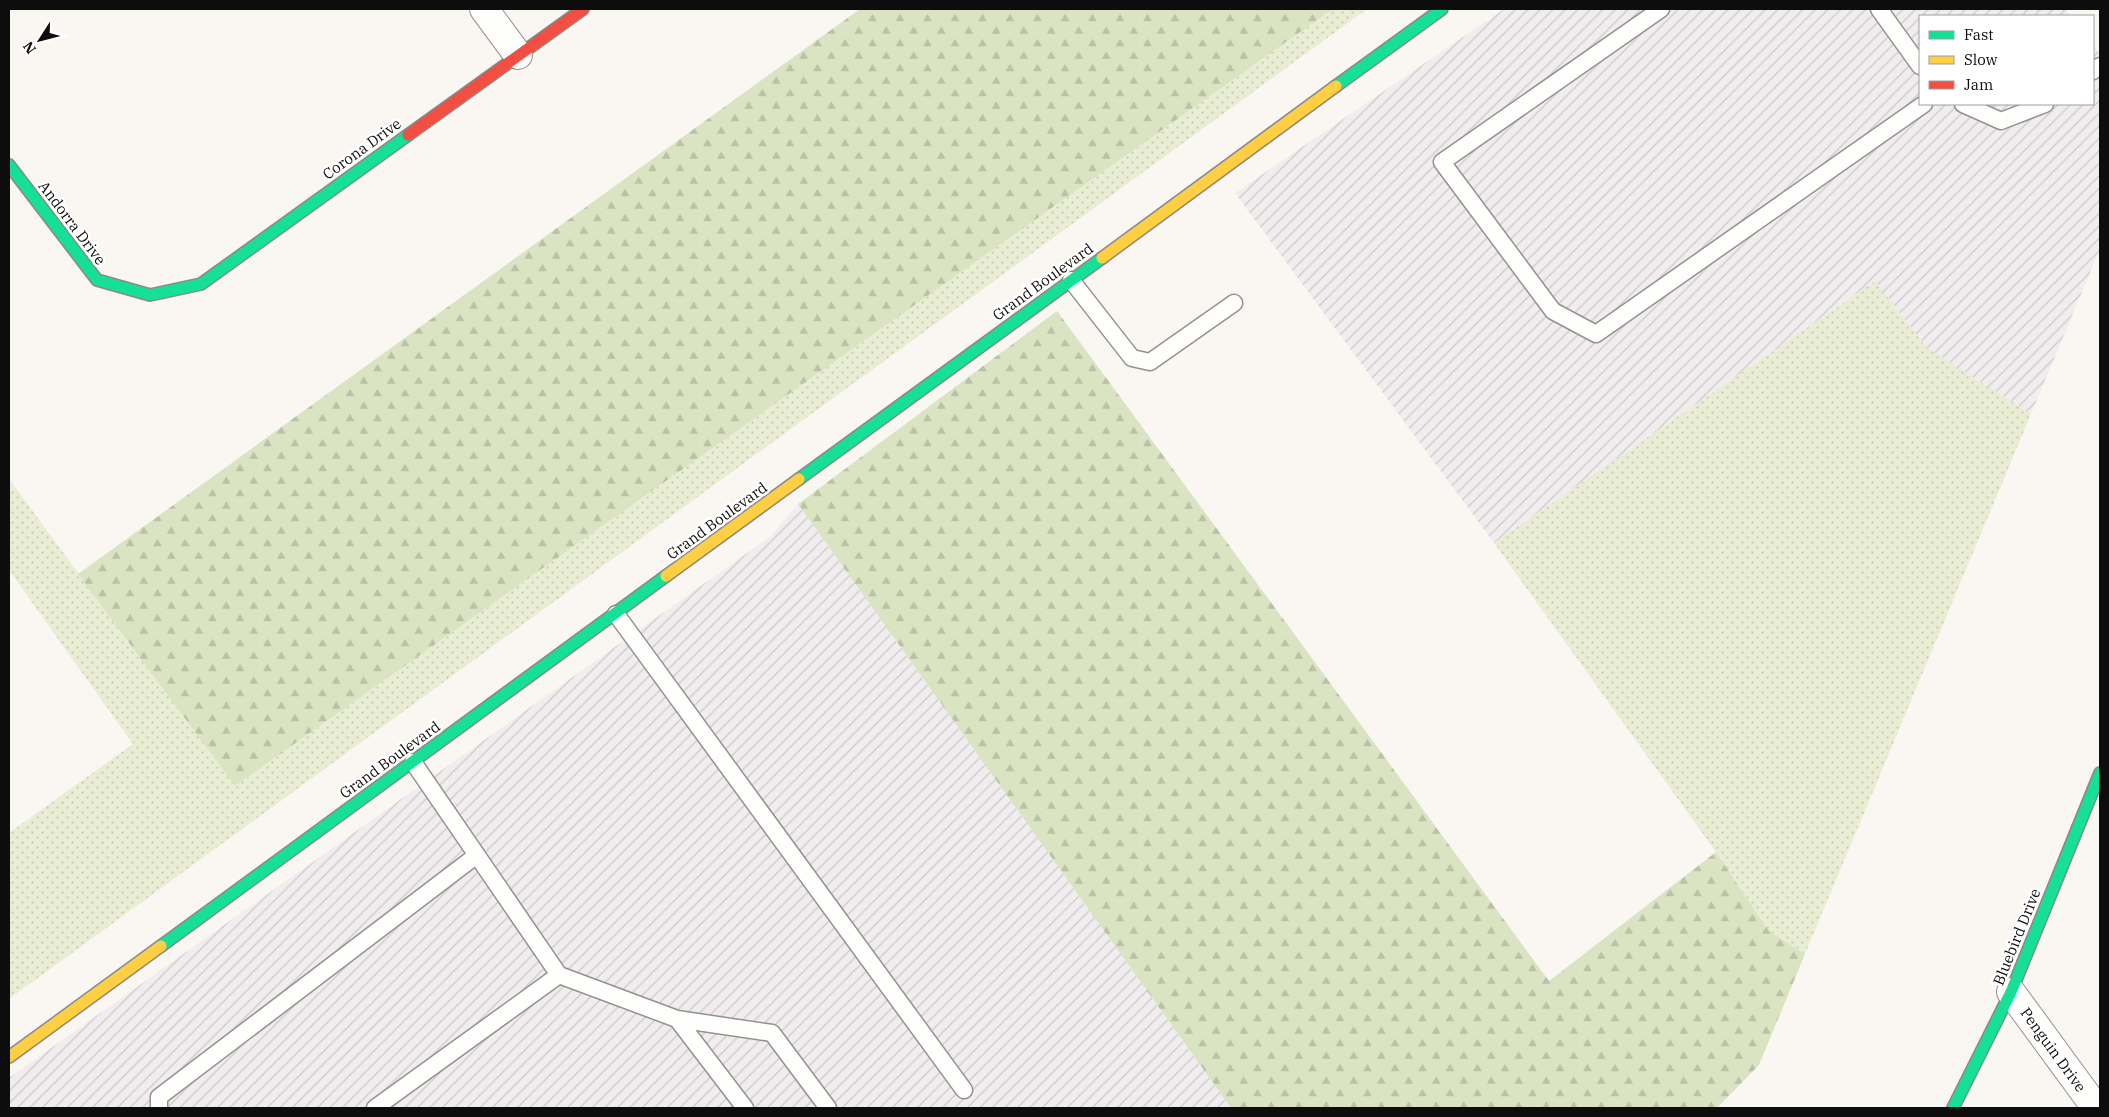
<svg xmlns="http://www.w3.org/2000/svg" width="2109" height="1117" font-family="'IBM Plex Serif',serif">
	<style>
		.industrial { fill: url(#industrial-furrows) }
		.grass { fill: url(#grass-dots) }
		.forest { fill: url(#forest-firs) }
		.lines { fill: none; stroke-linecap: round; stroke-linejoin: round }
		.lane-casing { stroke: #949290; stroke-width: 19 }
		.street-casing { stroke: #949290; stroke-width: 30 }
		.fast-casing { stroke: #8a8987; stroke-width: 14 }
		.slow-casing { stroke: #8a8987; stroke-width: 14 }
		.jam-casing { stroke: #8a8987; stroke-width: 14 }
		.lane { stroke: #fefefd; stroke-width: 16 }
		.street { stroke: #fefefd; stroke-width: 28 }
		.fast { stroke: #16e098; stroke-width: 11 }
		.slow { stroke: #ffcf43; stroke-width: 11 }
		.jam { stroke: #f24e42; stroke-width: 11 }
		.labels { text-anchor: middle; stroke-width: 5; stroke-linejoin: round; paint-order: stroke }
		.street-label { font-size: 15px; fill: #0d0d0d; stroke: #fff }
	</style>
	<defs>
		<pattern id="industrial-furrows" width="10" height="10" patternUnits="userSpaceOnUse" patternTransform="scale(1.25)"><rect width="10" height="10" fill="#f1ecee"/><path d="M-1 1l2-2M0 10L10 0M9 11l2-2" fill="none" stroke="#cdc9cb"/></pattern>
		<pattern id="grass-dots" width="8" height="8" patternUnits="userSpaceOnUse" patternTransform="scale(1.25)"><rect width="8" height="8" fill="#e8edd4"/><path d="M2 2h.1M6 6h.1" fill="none" stroke="#c6cab5" stroke-width="1.8" stroke-linecap="round"/></pattern>
		<pattern id="forest-firs" width="22" height="20" patternUnits="userSpaceOnUse" patternTransform="scale(1.25)"><rect width="22" height="20" fill="#dae4c3"/><path d="M5 1l3.5 6h-7zM16 11l3.5 6h-7z" fill="#bac2a6"/></pattern>
	</defs>
	<rect width="100%" height="100%" fill="#faf7f2"/>
	<!-- industrial -->
	<path class="industrial" d="M1504,9H2065L2071,16H1920V104H2093V44L2100,54V249L2031,414L1926,347L1875,281L1494,543L1235,193Z
		M798,504L1231,1108H9V1078L771,536Z"/>
	<!-- grass -->
	<path class="grass" d="M1333,9H1367L9,999V833L133,744L9,570V479L235,786Z
		M1875,281L1926,347L2031,414L1805,954L1769,931L1716,852L1494,543Z"/>
	<!-- forest -->
	<path class="forest" d="M860,9H1333L235,786L78,574Z
		M1057,311L1549,981L1716,852L1769,931L1805,954L1759,1065L1717,1108H1231L798,504Z"/>
	<g class="lines">
		<defs>
			<path id="lane" d="M1661,9L1442,162L1553,311L1596,334L1924,104
				M1879,9L1920,66
				M2093,71L2100,66
				M1963,104L2001,121L2045,104
				M1071,280L1132,358L1150,362L1234,303
				M616,614L964,1090
				M559,975L677,1019
				M159,1108V1097L477,855
				M375,1108L559,975L413,762
				M745,1108L677,1019L772,1033L828,1108"/>
			<path id="street" d="M484,9L518,55
				M2011,992L2096,1108"/>
			<path id="fast" d="M1336,86L1442,9
				M9,165L97,280L150,295L201,284L408,135
				M799,479L1102,258
				M161,946L666,576
				M1953,1108L2011,992L2100,773"/>
			<path id="slow" d="M1102,258L1336,86
				M666,576L799,479
				M9,1057L161,946"/>
			<path id="jam" d="M408,135L583,9"/>
		</defs>
		<!-- lane casing -->
		<use href="#lane" class="lane-casing"/>
		<!-- street casing -->
		<use href="#street" class="street-casing"/>
		<!-- fast casing -->
		<use href="#fast" class="fast-casing"/>
		<!-- slow casing -->
		<use href="#slow" class="slow-casing"/>
		<!-- jam casing -->
		<use href="#jam" class="jam-casing"/>
		<!-- lane -->
		<use href="#lane" class="lane"/>
		<!-- street -->
		<use href="#street" class="street"/>
		<!-- fast -->
		<use href="#fast" class="fast"/>
		<!-- slow -->
		<use href="#slow" class="slow"/>
		<!-- jam -->
		<use href="#jam" class="jam"/>
	</g>
	<g class="labels">
		<!-- street labels -->
		<g class="street-label">
			<text transform="translate(362 149) rotate(-36)" y="5">Corona Drive</text>
			<text transform="translate(72 223) rotate(53)" y="5">Andorra Drive</text>
			<text transform="translate(1043 282) rotate(-36)" y="5">Grand Boulevard</text>
			<text transform="translate(717 521) rotate(-36)" y="5">Grand Boulevard</text>
			<text transform="translate(390 760) rotate(-36)" y="5">Grand Boulevard</text>
			<text transform="translate(2017 937) rotate(-68)" y="5">Bluebird Drive</text>
			<text transform="translate(2053 1050) rotate(54)" y="5">Penguin Drive</text>
		</g>
	</g>
	<!-- border -->
	<rect width="2109" height="1117" fill="none" stroke="#0d0d0d" stroke-width="20"/>
	<!-- legend -->
	<rect x="1919" y="15" width="175" height="90" fill="#ffffff" stroke="#9e9e9e"/>
	<rect x="1929" y="31" width="25" height="8" fill="#16e098" stroke="#9e9e9e"/>
	<text x="1964" y="40" font-size="15" fill="#0d0d0d">Fast</text>
	<rect x="1929" y="56" width="25" height="8" fill="#ffcf43" stroke="#9e9e9e"/>
	<text x="1964" y="65" font-size="15" fill="#0d0d0d">Slow</text>
	<rect x="1929" y="81" width="25" height="8" fill="#f24e42" stroke="#9e9e9e"/>
	<text x="1964" y="90" font-size="15" fill="#0d0d0d">Jam</text>
	<!-- north arrow -->
	<g transform="translate(40 40) rotate(234)" stroke="#ffffff" stroke-width="4" paint-order="stroke">
	<path d="M0-4L9 19L0 12L-9 19Z" fill="#0d0d0d"/>
	<text y="-8" font-size="14" font-weight="bold" text-anchor="middle" fill="#0d0d0d">N</text>
	</g>
</svg>
